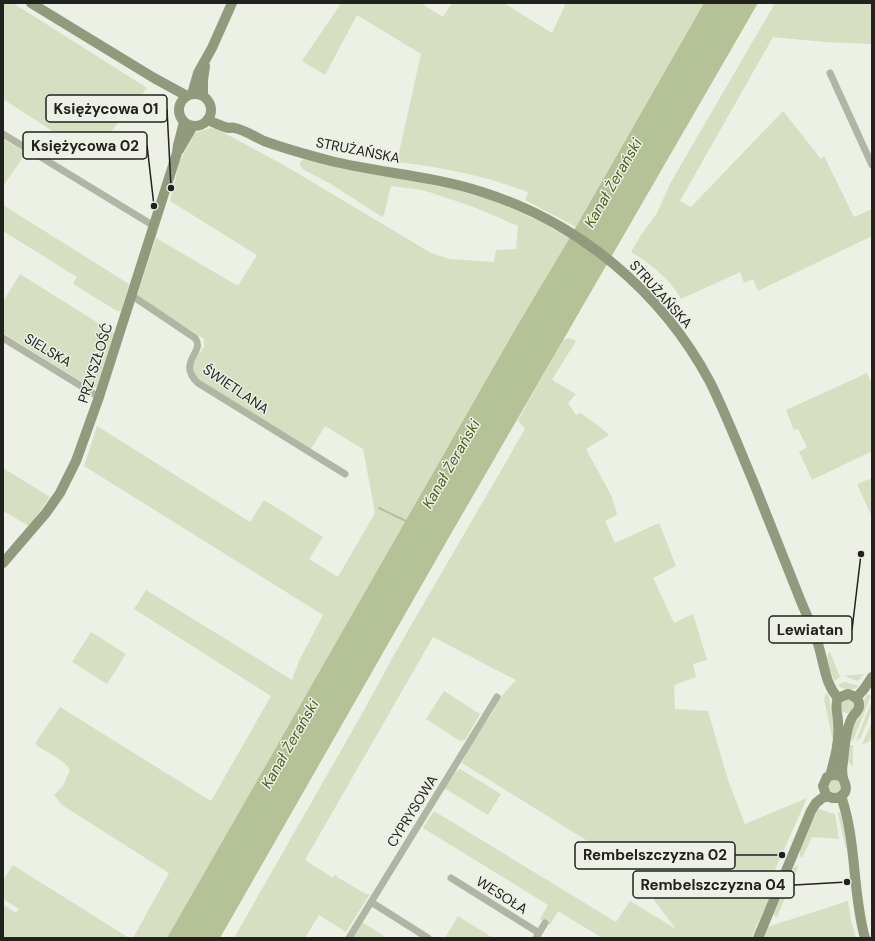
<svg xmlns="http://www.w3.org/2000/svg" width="875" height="941" font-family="'DM Sans',sans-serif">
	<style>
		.green { fill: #d6dfc2 }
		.water { fill: #b5c196 }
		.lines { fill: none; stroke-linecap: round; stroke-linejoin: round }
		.stream { stroke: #b5c196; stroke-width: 2 }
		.street { stroke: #b0b6a3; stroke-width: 7 }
		.secondary { stroke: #929a7e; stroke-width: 10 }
		.labels { text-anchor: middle; stroke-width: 3; stroke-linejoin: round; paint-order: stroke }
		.street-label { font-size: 14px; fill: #21221e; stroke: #ecf0e5 }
		.water-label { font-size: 15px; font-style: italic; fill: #515f1e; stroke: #ecf0e5 }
		.leader { fill: none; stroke: #21221e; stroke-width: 1.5 }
		.callout-dot { fill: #21221e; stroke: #ecf0e5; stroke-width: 1.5 }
		.callout { fill: #ecf0e5; stroke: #21221e; stroke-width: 1.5 }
		.callout-label { font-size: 15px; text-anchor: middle; font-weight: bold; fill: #21221e }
	</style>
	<rect width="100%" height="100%" fill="#ecf0e5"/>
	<!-- green -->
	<path class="green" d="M3,3H13L147,88L91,156L3,99Z
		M337,3H421L443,17L452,3H504L552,33L566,3H704L576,227L525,200L528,192C486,176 441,167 397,162L421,54L357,15L325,75L302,61L340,5Z
		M775,3H872V44L824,42L773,37L680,201L691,207L783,111L821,159L824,156L854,217L872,209V236L758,291L753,279L744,283L740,272L681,299C671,280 650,263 631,252L641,235L657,213L671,182Z
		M211,128L217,129L282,164L431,253L450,259L494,262L496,250L516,249L518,226L471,206L423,190L391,186L384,214L382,217L331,184L304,170L301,167L300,162L304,159L453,189L491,200L508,207L543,223L570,239L517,326L167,938H133L169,873L62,805L54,795L63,786L70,770C65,760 46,752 36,745V742L60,707L211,801L271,696L134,609L146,590L292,680L299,661L323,615L84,466L97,426L250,522L264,500L323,537L309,559L338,577L375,513L363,449L325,426L311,449L199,380C187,367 196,359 204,347V339L137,296L156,238L238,286L257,255L170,201L179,163L195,133Z
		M3,139L26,153L3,186Z
		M3,205L129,284L121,311H117L73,284L77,277L3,231Z
		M20,274L114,333L96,388H92L3,333V302Z
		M569,338L576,341L552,380L576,394L568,403L576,415L580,413L598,425L609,435L586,449L612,497L617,515L605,521L615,543L659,523L676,566L653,578L674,623L693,614L707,660L693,664L696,677L674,685L675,709L708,711L728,780L745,824L807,798L764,894L770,897L751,938H602L558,911L550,925L540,919L548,905L423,828L434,811L616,922L630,901L676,929L654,900L647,878L462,763L468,749L493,712L500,698L516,680L433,637L305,860L333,878L336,874L337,877L366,894H370L346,932L319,915L305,938H234L363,712L394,655L525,429L518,420L563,340Z
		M867,373L872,384V451L812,480L799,452L807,447L798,429L794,430L786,410Z
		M3,468L50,497L29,526L3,511Z
		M872,478V517L857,484Z
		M91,632L126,654L107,684L72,662Z
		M829,652H830L840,677L835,681C831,674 824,660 829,652Z
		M864,674L858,681L844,676Z
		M844,682L857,685L858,687C852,691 843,690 838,685Z
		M444,691L480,714L465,740L460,741L426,719Z
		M827,693L830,700V708L833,717L835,742L832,737L824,699L825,695Z
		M867,694L871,696L853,741L850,739L855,722L863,713L864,701Z
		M840 706a7 7 0 1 1 14 0a7 7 0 1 1-14 0Z
		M872,700V710L861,737L856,741Z
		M872,722V740L862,745L863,742Z
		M849,745H853V767L848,761Z
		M460,769L501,794L488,815L444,788L454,773Z
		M828 786a7 7 0 1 1 14 0a7 7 0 1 1-14 0Z
		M819,809L835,814L839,839L812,837L802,858C800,856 800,856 800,853C799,845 814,816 819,809Z
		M839,812H840L848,843L846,849L838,814Z
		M13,865L129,938H3V905L16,913L19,909L3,899V880Z
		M799,865L777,917L774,916V913L792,870L795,867Z
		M848,901L851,920L856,938H763L767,927Z
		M458,916L493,938H445Z
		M362,922L387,938H352Z"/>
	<!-- water -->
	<path class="water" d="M704,3H758L448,539L220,938H167L517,326L565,246Z"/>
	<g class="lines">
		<!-- stream -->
		<path class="stream" d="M379,508L408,522"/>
		<!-- street -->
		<path class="street" d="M830,73L872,165
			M3,134L154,226
			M131,295L195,338C206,352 176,362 198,383L345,474
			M3,338L99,397
			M451,878L539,933
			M371,902L428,938
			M349,938L497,697
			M536,938L545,923"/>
		<!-- secondary -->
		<path class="secondary" d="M31,3L154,78L187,96
			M179 110a16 16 0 1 1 32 0a16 16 0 1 1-32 0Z
			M192,94L198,73L212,48L232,3
			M203,95V80L205,66
			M207,120C214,122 222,127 229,128C231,128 232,127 234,128C243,129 255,137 264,141C286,149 308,155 331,161C381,173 433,176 482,192C580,223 662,292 710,382C726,414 739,448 753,481C768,518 783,556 798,594C804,610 812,625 817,641C824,660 824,683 838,698
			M179,150L193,126
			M3,563L46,513L60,493L76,461L99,397L177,153L178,145L184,122
			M856,698L864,689L872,677
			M830,776C835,758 840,740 838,722C838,713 834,706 838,698L848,694C854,696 860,699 859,706C859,711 855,713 853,716C846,726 844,751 843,762C842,767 842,773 843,778C844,783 848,786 845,792C840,800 832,799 826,795L823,786L827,777C833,774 838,774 843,778
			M841,796C857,842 852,892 865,938
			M758,938L811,811L816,803L826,795"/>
	</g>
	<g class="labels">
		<!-- street labels -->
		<g class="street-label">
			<text transform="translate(358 150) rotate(11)" y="5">STRUŻAŃSKA</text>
			<text transform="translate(661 294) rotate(48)" y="5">STRUŻAŃSKA</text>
			<text transform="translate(48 350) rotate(31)" y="5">SIELSKA</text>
			<text transform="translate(95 363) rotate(-72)" y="5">PRZYSZŁOŚĆ</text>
			<text transform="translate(236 389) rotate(34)" y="5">ŚWIETLANA</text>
			<text transform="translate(412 811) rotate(-58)" y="5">CYPRYSOWA</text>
			<text transform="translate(502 895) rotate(32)" y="5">WESOŁA</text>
		</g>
		<!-- water labels -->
		<g class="water-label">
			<text transform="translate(613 183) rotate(-60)" y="5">Kanał Żerański</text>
			<text transform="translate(451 464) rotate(-60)" y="5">Kanał Żerański</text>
			<text transform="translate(290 744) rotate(-60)" y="5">Kanał Żerański</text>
		</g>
	</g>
	<!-- callouts -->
	<path class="leader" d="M171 188L167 109M154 206L147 145M861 554L852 630M782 855L735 855M847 882L794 885"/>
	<g class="callout-dot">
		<circle cx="171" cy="188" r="4"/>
		<circle cx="154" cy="206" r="4"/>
		<circle cx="861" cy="554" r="4"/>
		<circle cx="782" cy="855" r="4"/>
		<circle cx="847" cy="882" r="4"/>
	</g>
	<g class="callout">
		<rect x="46" y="95" width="121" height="27" rx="4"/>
		<rect x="23" y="132" width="124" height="27" rx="4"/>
		<rect x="769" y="616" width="83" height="27" rx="4"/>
		<rect x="575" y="842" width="160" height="27" rx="4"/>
		<rect x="633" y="871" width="161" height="27" rx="4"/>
	</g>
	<g class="callout-label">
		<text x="106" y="114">Księżycowa 01</text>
		<text x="85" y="151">Księżycowa 02</text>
		<text x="810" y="635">Lewiatan</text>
		<text x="655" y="860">Rembelszczyzna 02</text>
		<text x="713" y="890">Rembelszczyzna 04</text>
	</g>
	<!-- border -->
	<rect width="875" height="941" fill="none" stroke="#21221e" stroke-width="8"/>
</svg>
